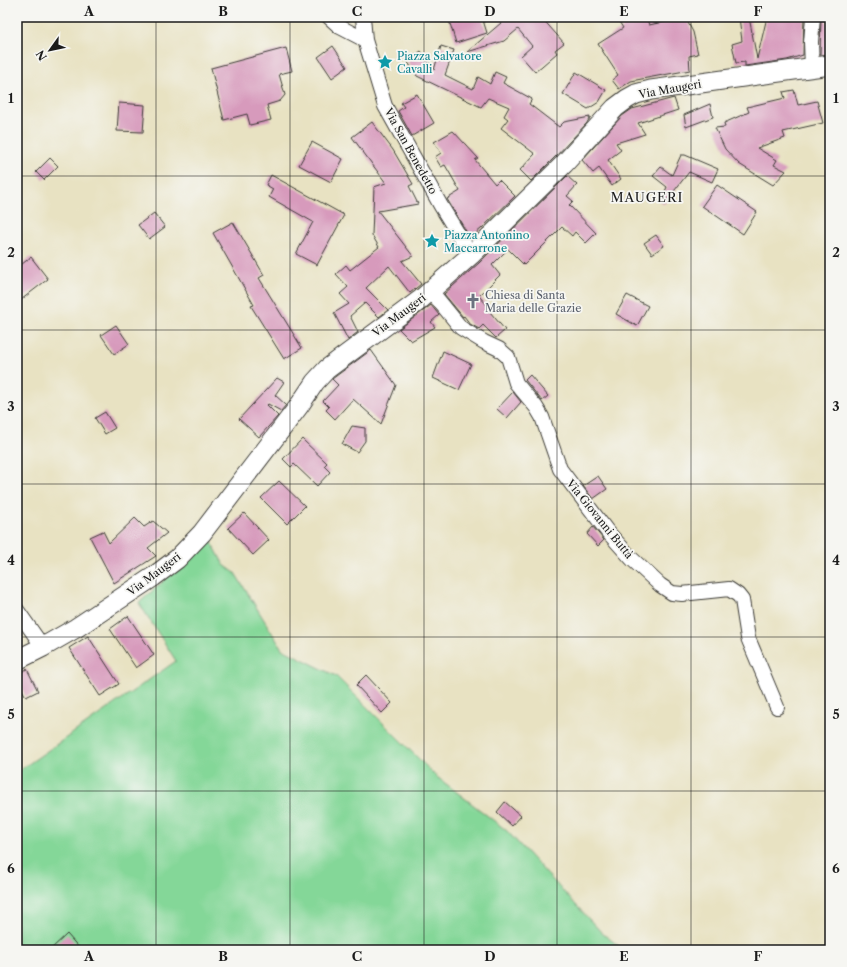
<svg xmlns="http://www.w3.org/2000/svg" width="847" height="967" font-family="'Libre Caslon Text',serif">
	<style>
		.green { fill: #84d798; stroke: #507a5a }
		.building { fill: #d79abc }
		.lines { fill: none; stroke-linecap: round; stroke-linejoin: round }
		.street-casing { stroke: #3b3a35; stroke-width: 16 }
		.secondary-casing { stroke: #3b3a35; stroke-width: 21 }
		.street { stroke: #fff; stroke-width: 14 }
		.secondary { stroke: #fff; stroke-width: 19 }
		.grid { fill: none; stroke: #1c1c1c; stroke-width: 1; stroke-opacity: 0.55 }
		.labels { text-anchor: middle; stroke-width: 3.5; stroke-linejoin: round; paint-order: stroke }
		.culture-label { font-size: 11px; fill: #0d838f; stroke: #f6f6f2; text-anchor: start }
		.street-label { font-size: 11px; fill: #1c1c1c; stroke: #f6f6f2 }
		.worship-label { font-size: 11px; fill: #5b616d; stroke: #f6f6f2; text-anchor: start }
		.quarter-label { font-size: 13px; letter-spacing: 1px; fill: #1c1c1c; stroke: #f6f6f2 }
		.neatline { fill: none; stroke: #1c1c1c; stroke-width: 1.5 }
		.grid-label { font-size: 13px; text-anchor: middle; font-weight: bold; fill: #1c1c1c }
	</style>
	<rect width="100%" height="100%" fill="#f6f6f2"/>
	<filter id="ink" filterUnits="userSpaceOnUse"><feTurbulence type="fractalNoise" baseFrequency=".025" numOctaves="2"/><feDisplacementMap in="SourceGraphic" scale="8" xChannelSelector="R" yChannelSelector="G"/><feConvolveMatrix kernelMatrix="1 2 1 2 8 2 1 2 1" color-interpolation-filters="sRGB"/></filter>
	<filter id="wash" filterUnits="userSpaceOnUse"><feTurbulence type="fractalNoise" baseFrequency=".012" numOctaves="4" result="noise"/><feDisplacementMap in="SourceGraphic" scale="16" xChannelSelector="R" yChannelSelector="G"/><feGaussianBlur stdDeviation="0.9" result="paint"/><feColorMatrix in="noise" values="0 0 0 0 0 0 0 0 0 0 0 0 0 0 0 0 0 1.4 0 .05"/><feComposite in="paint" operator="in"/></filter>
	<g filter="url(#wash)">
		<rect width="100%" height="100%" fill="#e8e2c2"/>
		<!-- green -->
		<path class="green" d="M210,539L224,565L235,573L282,649L336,676L437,777L506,830L602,933L624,950H17V772L176,661L139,603Z"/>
		<g id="blocks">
			<!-- building -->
			<path class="building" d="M448,17H482L487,33L456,43Z
				M508,17H541L564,43L555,50L557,53L535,72L521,56L532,46L518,29L504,41L467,52Z
				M616,17H646L649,25L673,20L672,17H685L693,32L698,54L689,56L690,70L631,81L619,89L612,80L618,75L598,44L623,28Z
				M739,17H749L757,59L767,17H804L803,55L787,60L745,66V62L736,63L732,44L742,41Z
				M821,17H826L830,54L820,55Z
				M333,46L347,67L332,78L318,57Z
				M441,46L454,50L445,75L473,89L478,77L490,84L495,72L506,77L503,83L532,99L529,104L559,127L564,122L590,117L587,123L556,156L531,181L520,170L535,154L501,128L508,119L504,116L509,107L488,98L481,107L417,76L407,61L421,51L434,70Z
				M286,48L292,71L279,74L285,95L280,101L267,105L271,120L250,125L247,114L224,120L211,68Z
				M576,72L606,90L599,102L588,109L563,94Z
				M794,90L798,105L817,101L823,123L783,132L785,138L757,148L777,160L774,165L786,171L773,185L739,164L725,149L715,128L725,127L724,123L749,112L747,107L785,98L783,92Z
				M417,94L434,123L412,136L398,111L404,107L401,103Z
				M674,98L678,110L638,123L645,134L616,143L621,150L608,160L621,179L612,186L599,168L593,173L582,160L622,116L632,109Z
				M119,103L145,105L143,132L117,131Z
				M710,104L713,117L686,127L684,115Z
				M372,122L393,150L413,184L409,186L418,204L378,211L413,256L402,261L421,284L410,293L389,266L366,288L388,310L379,317L365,303L350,316L358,332L348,340L334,313L349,304L340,294L348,287L336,274L346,265L350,270L379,247L372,235L374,187L386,183L352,137Z
				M453,131L478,158L475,160L495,184L499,180L515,196L481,229L470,238L447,199L460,191L445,165L441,167L435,157L441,153L434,142Z
				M312,142L343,159L331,182L299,165Z
				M681,155H685L718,169L712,182L689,172L664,204L660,202L667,187L653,176L661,167L672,175Z
				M50,158L58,166L44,180L36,172Z
				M271,175L344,215L317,265L296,254L313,222L269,197L273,189L266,185Z
				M567,176L577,185L567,196L573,201L569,205L596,233L586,243L575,232L572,236L562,227L524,265L508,249L492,265L500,275L479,296L487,305L490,312L505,330L496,338L483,325L479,329L470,324L464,316L463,317L444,294L479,263Z
				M717,185L757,212L743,234L702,206Z
				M154,213L165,227L149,239L138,225Z
				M233,222L264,275L259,278L302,348L284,359L251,306L254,305L213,233Z
				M656,235L664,246L652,254L644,243Z
				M31,257L48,279L17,303V268Z
				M627,295L648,306L637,326L616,314Z
				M431,305L439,315L431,322L435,327L411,341L399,329Z
				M116,325L129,344L114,354L101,335Z
				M371,350L396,385L381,424L353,399L335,419L326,410L329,407L323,401L338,385L332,379Z
				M443,351L471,364L459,390L433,378Z
				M530,375L548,396L542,401L525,380Z
				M277,378L284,382L275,395L286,405L281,411L268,404L267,405L278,416L259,437L239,419Z
				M513,392L521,402L507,418L497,409Z
				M105,412L115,428L105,434L95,418Z
				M352,426L365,428V441L357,452L342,444Z
				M302,439L327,463L324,466L330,472L317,486L294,464L291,467L283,459Z
				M598,476L607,489L593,499L583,486Z
				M279,481L305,506L287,524L261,498Z
				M244,513L269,540L253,555L228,528Z
				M135,518L144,527L153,521L167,533L148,548L156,556L114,583L90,537L103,531L109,543Z
				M593,527L604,540L598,546L587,534Z
				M128,616L154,655L136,668L110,629Z
				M88,636L119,684L100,696L69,648Z
				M27,669L38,691L26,697L17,680V674Z
				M366,675L392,703L382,713L356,685Z
				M505,802L521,816L512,826L497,812Z
				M67,934L81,950H50Z"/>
		</g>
	</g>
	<g filter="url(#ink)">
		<use href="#blocks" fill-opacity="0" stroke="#3b3a35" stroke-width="1"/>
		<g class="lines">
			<defs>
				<path id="street" d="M329,17L340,27L365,40
					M363,17L365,40L385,106L441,206L471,255
					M812,68L811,42L813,17
					M431,291L461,328L484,342L499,349L508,357L516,383L536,407L542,417L560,469L607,531L632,559L660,585L672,593L682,594L729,589L738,595L742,600L748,638L777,707
					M17,610L43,647"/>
				<path id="secondary" d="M17,660L43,647L76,628L153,577L177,559L202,533L299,406L315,382L327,369L420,300L471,255L564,164L615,108L627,99L636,94L651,90L830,65"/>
			</defs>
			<!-- street casing -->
			<use href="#street" class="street-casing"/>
			<!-- secondary casing -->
			<use href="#secondary" class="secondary-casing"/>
			<!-- street -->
			<use href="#street" class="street"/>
			<!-- secondary -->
			<use href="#secondary" class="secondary"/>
		</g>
	</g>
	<!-- grid -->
	<path class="grid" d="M156,17V950M290,17V950M424,17V950M557,17V950M691,17V950M17,176H830M17,330H830M17,484H830M17,637H830M17,791H830"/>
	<!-- icons -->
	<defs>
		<symbol id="sight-bare" viewBox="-9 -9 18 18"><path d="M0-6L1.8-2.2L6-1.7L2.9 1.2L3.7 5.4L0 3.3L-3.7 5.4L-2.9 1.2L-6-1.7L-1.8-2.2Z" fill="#0f9aa8" stroke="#f6f6f2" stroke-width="2.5" paint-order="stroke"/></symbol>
		<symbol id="church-bare" viewBox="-9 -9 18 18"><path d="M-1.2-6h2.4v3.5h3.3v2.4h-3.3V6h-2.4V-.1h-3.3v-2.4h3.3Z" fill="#6b7280" stroke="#f6f6f2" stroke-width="2.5" paint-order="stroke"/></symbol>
	</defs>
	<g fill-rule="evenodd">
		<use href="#sight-bare" x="374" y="51" width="22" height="22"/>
		<use href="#sight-bare" x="421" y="230" width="22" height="22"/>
		<use href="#church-bare" x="462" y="290" width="22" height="22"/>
	</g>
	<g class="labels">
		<!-- culture labels -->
		<g class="culture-label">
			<text x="397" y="60">Piazza Salvatore<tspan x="397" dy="13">Cavalli</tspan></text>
			<text x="444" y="239">Piazza Antonino<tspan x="444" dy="13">Maccarrone</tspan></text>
		</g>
		<!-- street labels -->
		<g class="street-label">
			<text transform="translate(670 89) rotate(-10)" y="4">Via Maugeri</text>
			<text transform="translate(411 151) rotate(61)" y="4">Via San Benedetto</text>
			<text transform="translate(399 315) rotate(-37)" y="4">Via Maugeri</text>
			<text transform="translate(600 519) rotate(51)" y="4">Via Giovanni Buttà</text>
			<text transform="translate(154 574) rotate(-37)" y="4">Via Maugeri</text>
		</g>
		<!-- worship labels -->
		<g class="worship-label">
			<text x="485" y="299">Chiesa di Santa<tspan x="485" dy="13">Maria delle Grazie</tspan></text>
		</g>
		<!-- quarter labels -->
		<g class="quarter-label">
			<text x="647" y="202">MAUGERI</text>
		</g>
	</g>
	<!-- margin -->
	<rect width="847" height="967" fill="none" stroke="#f6f6f2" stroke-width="44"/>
	<!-- north arrow -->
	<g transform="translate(50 50) rotate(237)" stroke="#f6f6f2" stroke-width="3" paint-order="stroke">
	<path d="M0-3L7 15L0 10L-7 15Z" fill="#1c1c1c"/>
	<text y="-6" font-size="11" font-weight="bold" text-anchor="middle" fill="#1c1c1c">N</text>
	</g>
	<rect x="22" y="22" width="803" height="923" class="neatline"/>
	<g class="grid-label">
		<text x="89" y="16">A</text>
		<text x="223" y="16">B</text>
		<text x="357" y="16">C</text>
		<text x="490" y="16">D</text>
		<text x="624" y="16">E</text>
		<text x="758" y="16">F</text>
		<text x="11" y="103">1</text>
		<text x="836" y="103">1</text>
		<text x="11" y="257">2</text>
		<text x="836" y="257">2</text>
		<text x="11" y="411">3</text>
		<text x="836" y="411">3</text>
		<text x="11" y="565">4</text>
		<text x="836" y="565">4</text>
		<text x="11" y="719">5</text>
		<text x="836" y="719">5</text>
		<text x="11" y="873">6</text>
		<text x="836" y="873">6</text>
		<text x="89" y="961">A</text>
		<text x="223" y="961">B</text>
		<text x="357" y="961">C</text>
		<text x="490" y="961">D</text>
		<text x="624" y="961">E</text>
		<text x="758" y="961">F</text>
	</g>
</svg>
